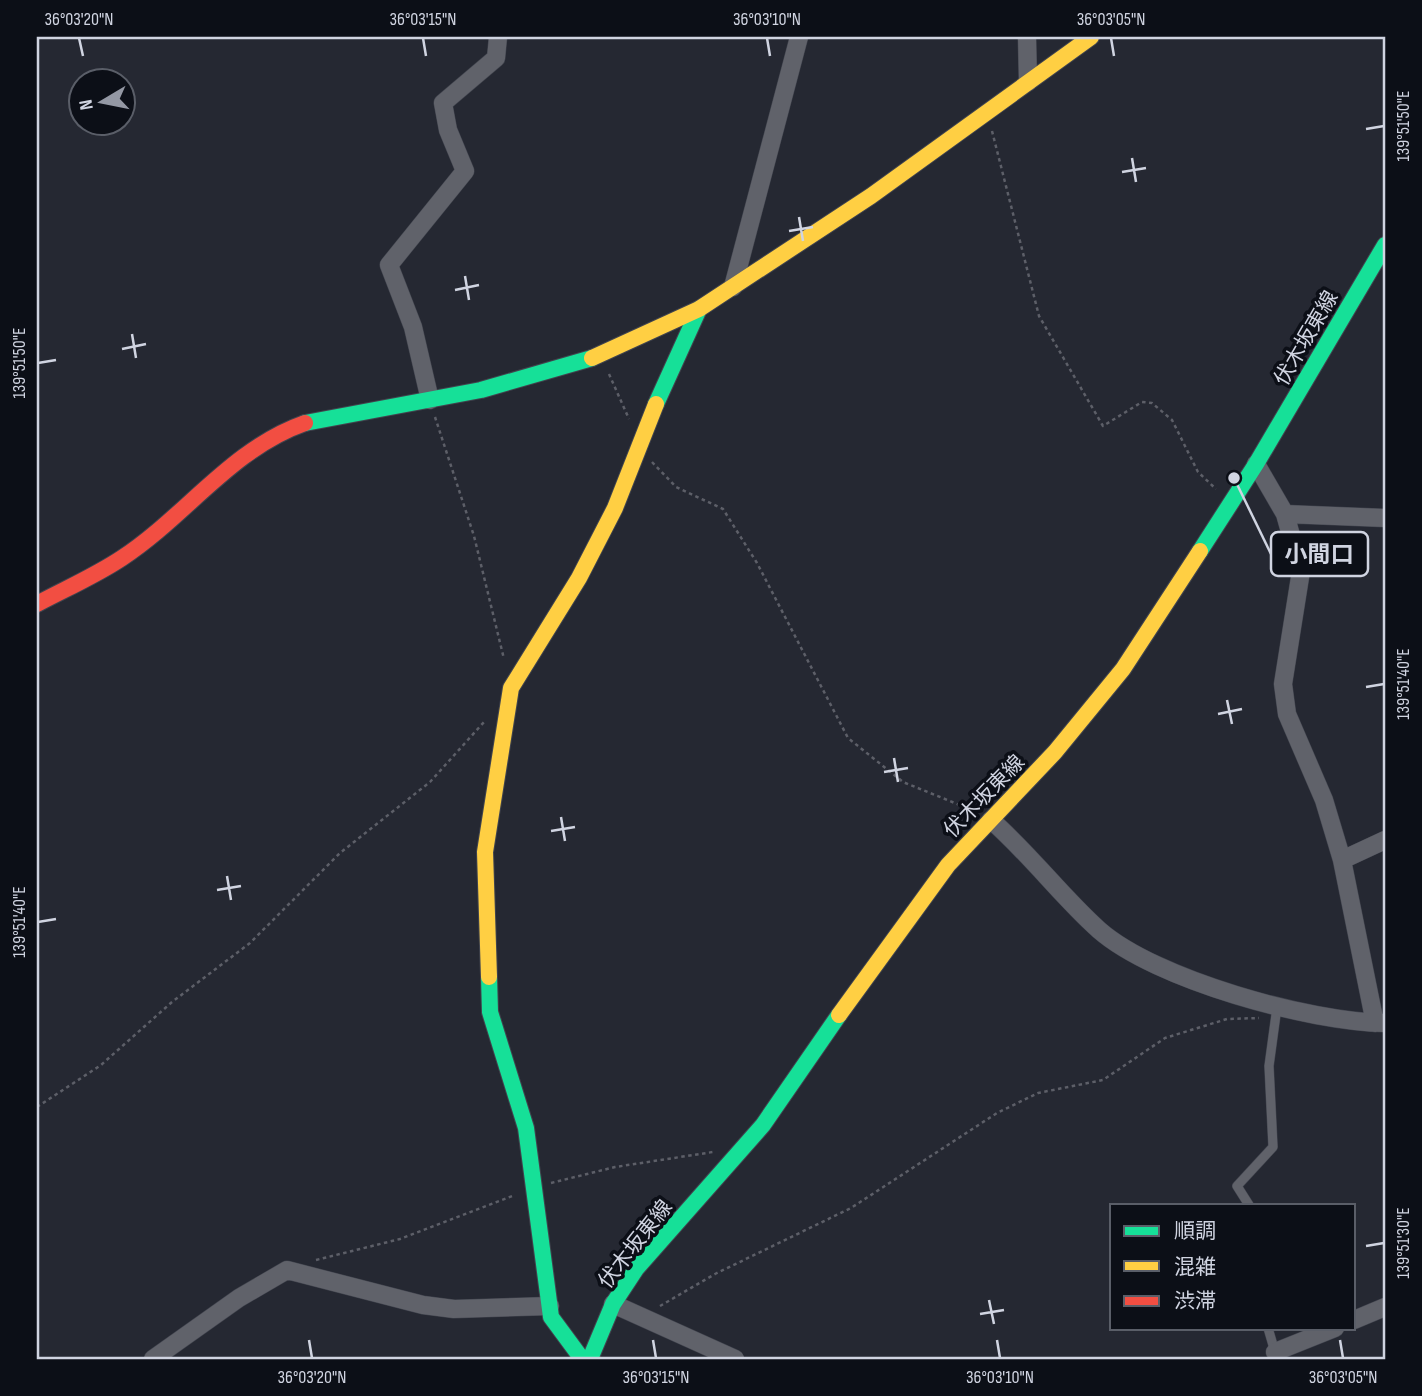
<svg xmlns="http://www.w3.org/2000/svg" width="1422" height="1396" font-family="'Sofia Sans Condensed','Noto Sans JP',sans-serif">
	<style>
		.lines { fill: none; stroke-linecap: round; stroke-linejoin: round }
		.lane-casing { stroke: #41444e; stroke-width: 10 }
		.street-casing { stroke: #41444e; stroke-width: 19 }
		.fast-casing { stroke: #41444e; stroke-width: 18 }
		.slow-casing { stroke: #41444e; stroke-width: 18 }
		.jam-casing { stroke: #41444e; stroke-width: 18 }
		.path { stroke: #5d5f68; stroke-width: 2.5; stroke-dasharray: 3.5 3.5; stroke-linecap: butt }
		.lane { stroke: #60626a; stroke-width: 9 }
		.street { stroke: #60626a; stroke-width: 18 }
		.fast { stroke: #16e098; stroke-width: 16 }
		.slow { stroke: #ffcf43; stroke-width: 16 }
		.jam { stroke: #f24e42; stroke-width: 16 }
		.ticks { fill: none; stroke: #d0d4e1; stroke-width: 2.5 }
		.labels { text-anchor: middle; stroke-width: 7; stroke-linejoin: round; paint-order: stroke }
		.street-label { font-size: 21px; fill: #d0d4e1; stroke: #0c0f17 }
		.leader { fill: none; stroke: #d0d4e1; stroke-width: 2.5 }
		.callout-dot { fill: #d0d4e1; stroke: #0c0f17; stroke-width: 2.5 }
		.callout { fill: #0c0f17; stroke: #d0d4e1; stroke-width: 2.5 }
		.callout-label { font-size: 23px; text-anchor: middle; font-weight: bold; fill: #d0d4e1 }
		.neatline { fill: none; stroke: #d0d4e1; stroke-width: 2.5 }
		.ticks-label { font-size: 18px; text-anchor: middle; fill: #d0d4e1 }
	</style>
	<rect width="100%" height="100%" fill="#252832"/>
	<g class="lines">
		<defs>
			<path id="lane" d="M1249,1205L1237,1186L1273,1147L1269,1066L1277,1007
				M1268,1328L1275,1352"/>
			<path id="street" d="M1027,37L1028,82
				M733,287L799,37
				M430,400L413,327L389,265L465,171L448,130L443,103L496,58L498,37
				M1256,464L1285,514L1301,571L1283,684L1287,714L1324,800L1342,860L1375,1023
				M1285,514L1385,518
				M991,820C1030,854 1061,896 1099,930C1156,980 1310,1022 1385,1023
				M1342,860L1385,840
				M613,1304L735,1359
				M1354,1320L1385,1307
				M1275,1352L1335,1328
				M153,1359L239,1298L287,1270L423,1305L454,1309L550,1306"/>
			<path id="fast" d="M656,404L699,309
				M305,423L481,390L592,358
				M1200,551L1256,464L1385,245
				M489,977L490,1012L526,1128L551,1317L582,1359
				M590,1359L613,1304L636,1269L763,1125L839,1015"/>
			<path id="slow" d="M592,358L699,309L871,196L1091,37
				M489,977L485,852L511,688L579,578L615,508L656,404
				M839,1015L948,865L1055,752L1123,669L1200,551"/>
			<path id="jam" d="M37,604C65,589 95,576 122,558C186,516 231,449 305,423"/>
		</defs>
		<!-- lane casing -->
		<use href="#lane" class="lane-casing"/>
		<!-- street casing -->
		<use href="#street" class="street-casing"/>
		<!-- fast casing -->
		<use href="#fast" class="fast-casing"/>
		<!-- slow casing -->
		<use href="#slow" class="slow-casing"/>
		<!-- jam casing -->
		<use href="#jam" class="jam-casing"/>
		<!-- path -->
		<path class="path" d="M992,131L1039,316L1103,426L1142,402L1152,403L1172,420L1198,472L1216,489
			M609,374L629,419
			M435,417L474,536L504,659
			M652,462L676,487L723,509L757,563L848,738L903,782L972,810
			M37,1107L101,1065L172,1002L250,943L340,853L430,782L484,722
			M551,1183L615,1167L713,1152
			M316,1260L400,1239L515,1195
			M660,1306L715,1274L851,1208L997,1113L1038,1093L1103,1080L1165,1038L1227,1019L1259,1018"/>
		<!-- lane -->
		<use href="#lane" class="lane"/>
		<!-- street -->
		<use href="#street" class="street"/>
		<!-- fast -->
		<use href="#fast" class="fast"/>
		<!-- slow -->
		<use href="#slow" class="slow"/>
		<!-- jam -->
		<use href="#jam" class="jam"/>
	</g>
	<!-- ticks -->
	<path class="ticks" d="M79,38L83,56M423,38L426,56M767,38L770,56M1111,38L1114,56M1366,129L1384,126M1132,158L1136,182M1122,172L1146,168M799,217L803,241M789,231L813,227M465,276L469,300M455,290L479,285M132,334L136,358M122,349L146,344M38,363L56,360M1366,687L1384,684M1227,700L1232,724M1218,714L1242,709M894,758L898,782M884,772L908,768M561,817L565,841M551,831L575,827M227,876L231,900M217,890L241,886M38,922L56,919M1366,1246L1384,1243M989,1300L994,1324M980,1314L1004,1310M309,1340L312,1358M653,1340L656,1358M997,1340L1000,1358M1340,1340L1343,1358"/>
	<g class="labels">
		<!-- street labels -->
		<g class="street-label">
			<text transform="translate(1306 338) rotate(-60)" y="7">伏木坂東線</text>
			<text transform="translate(984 796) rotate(-46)" y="7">伏木坂東線</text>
			<text transform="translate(635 1244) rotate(-52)" y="7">伏木坂東線</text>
		</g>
	</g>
	<!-- callouts -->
	<path class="leader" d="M1234 478L1271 554"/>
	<circle class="callout-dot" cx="1234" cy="478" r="7"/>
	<rect class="callout" x="1271" y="532" width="97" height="44" rx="7"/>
	<g class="callout-label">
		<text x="1319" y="562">小間口</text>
	</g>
	<!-- border -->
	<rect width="1422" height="1396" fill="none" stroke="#0c0f17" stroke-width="77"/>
	<!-- legend -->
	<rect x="1110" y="1204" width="245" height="126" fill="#0c0f17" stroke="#5a5e68" stroke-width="2"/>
	<rect x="1124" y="1226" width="35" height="10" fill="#16e098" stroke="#5a5e68" stroke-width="2"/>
	<text x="1174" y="1238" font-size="21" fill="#d0d4e1">順調</text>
	<rect x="1124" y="1261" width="35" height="10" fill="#ffcf43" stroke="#5a5e68" stroke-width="2"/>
	<text x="1174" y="1274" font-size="21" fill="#d0d4e1">混雑</text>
	<rect x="1124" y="1296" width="35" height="10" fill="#f24e42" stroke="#5a5e68" stroke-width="2"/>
	<text x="1174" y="1308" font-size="21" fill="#d0d4e1">渋滞</text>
	<!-- north arrow -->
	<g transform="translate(102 102) rotate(260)"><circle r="33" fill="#0c0f17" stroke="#5a5e68" stroke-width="2"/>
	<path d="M0-5L12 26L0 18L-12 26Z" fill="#9498a4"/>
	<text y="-10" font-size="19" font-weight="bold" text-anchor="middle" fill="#d0d4e1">N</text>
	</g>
	<rect x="38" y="38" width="1346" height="1320" class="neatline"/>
	<g class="ticks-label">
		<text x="79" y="25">36°03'20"N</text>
		<text x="423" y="25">36°03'15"N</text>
		<text x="767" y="25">36°03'10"N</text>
		<text x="1111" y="25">36°03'05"N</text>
		<text transform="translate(1403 126) rotate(-90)" y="6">139°51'50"E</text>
		<text transform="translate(19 363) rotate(-90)" y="6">139°51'50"E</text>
		<text transform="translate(1403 684) rotate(-90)" y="6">139°51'40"E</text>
		<text transform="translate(19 922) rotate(-90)" y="6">139°51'40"E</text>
		<text transform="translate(1403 1243) rotate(-90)" y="6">139°51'30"E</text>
		<text x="312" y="1383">36°03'20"N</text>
		<text x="656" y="1383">36°03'15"N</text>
		<text x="1000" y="1383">36°03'10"N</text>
		<text x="1343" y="1383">36°03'05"N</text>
	</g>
</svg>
